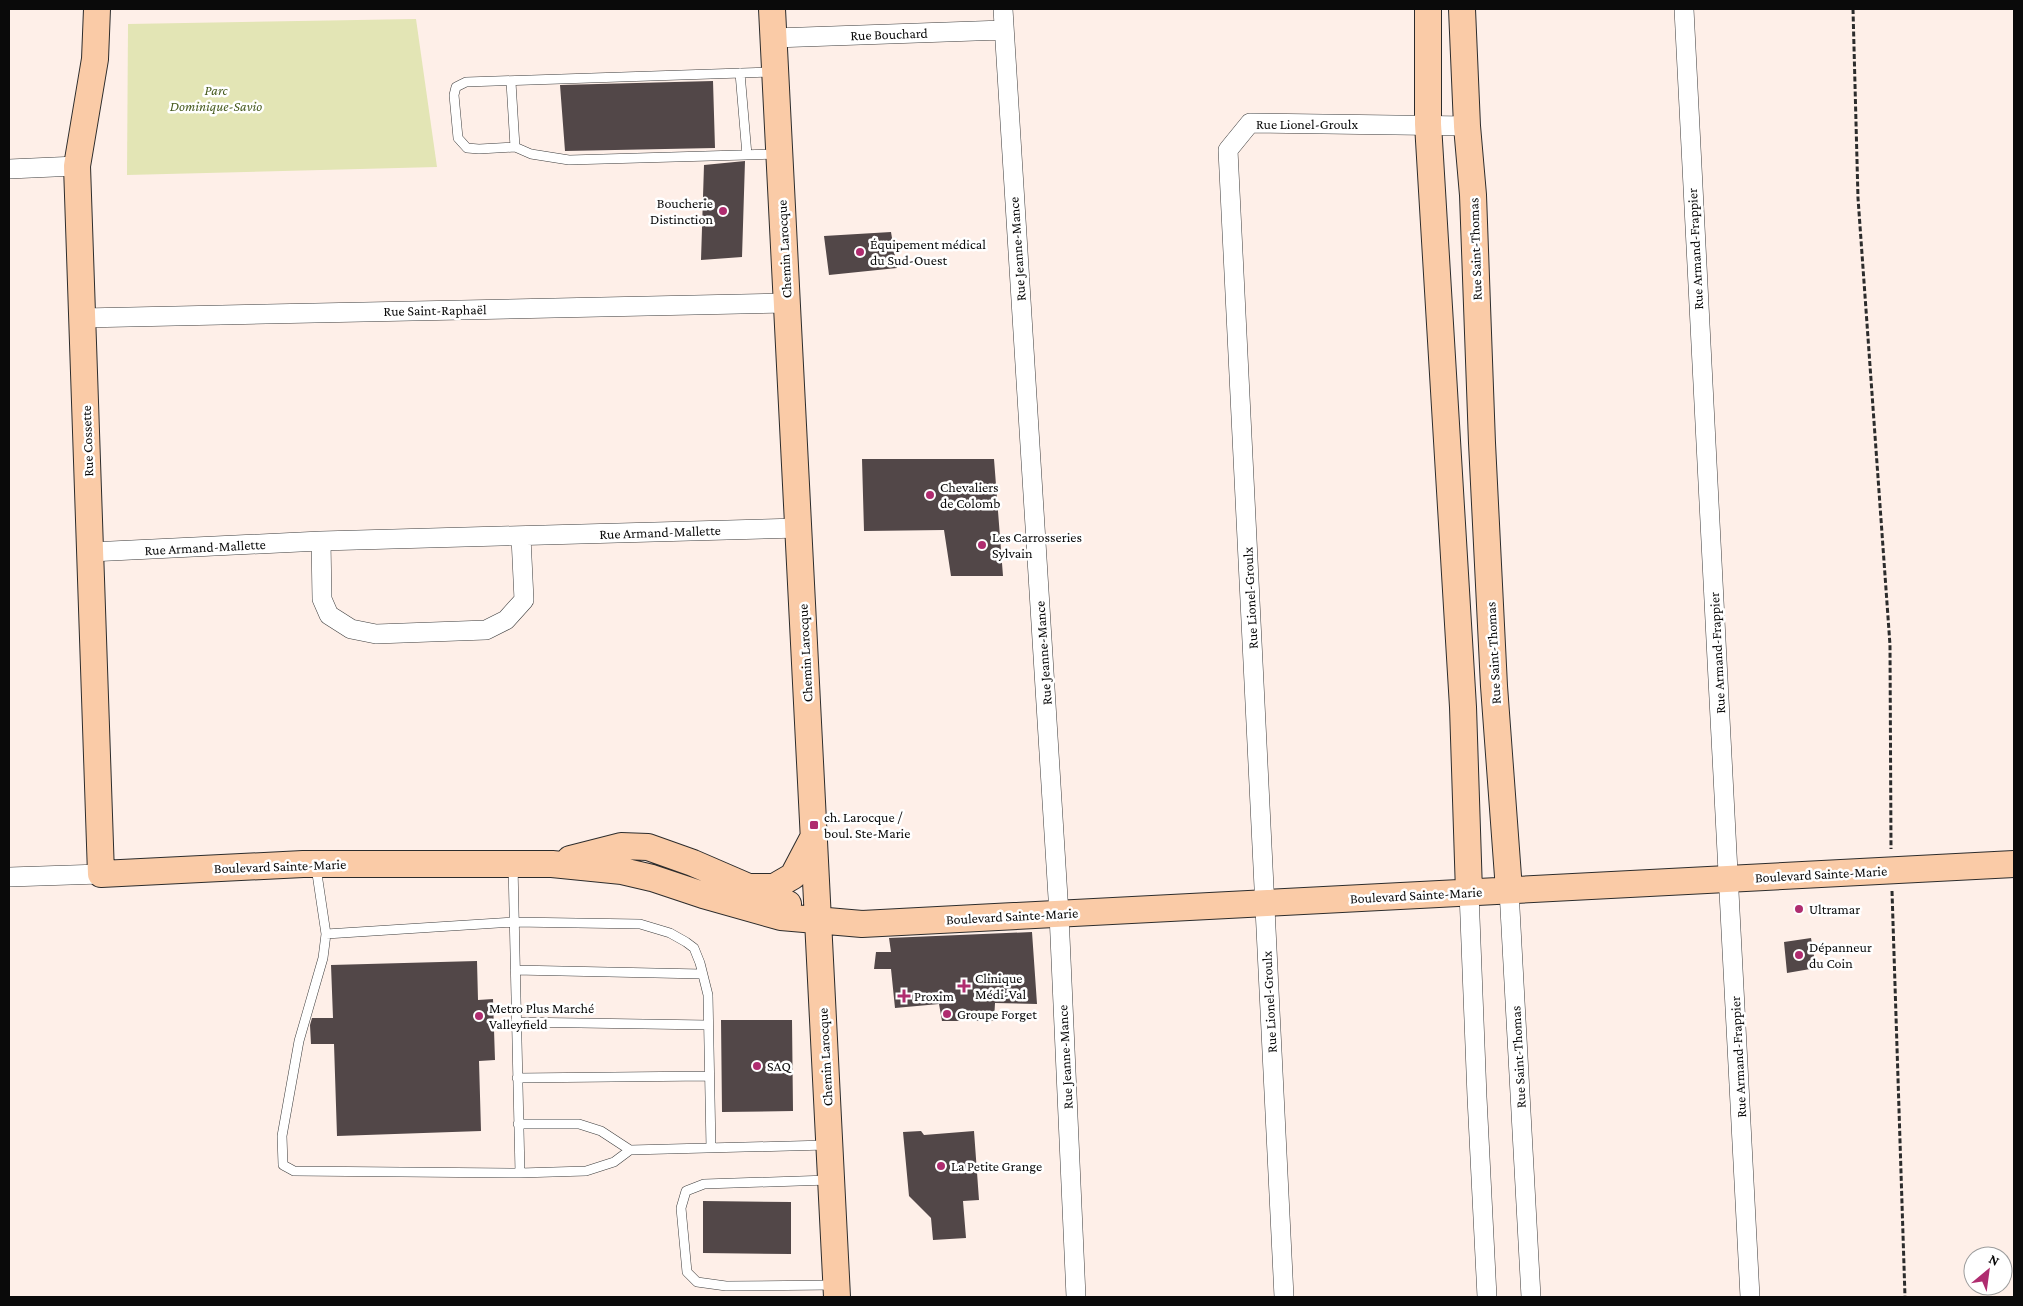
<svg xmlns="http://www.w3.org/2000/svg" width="2023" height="1306" font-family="'Crimson Pro',serif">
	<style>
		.green { fill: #e3e5b5 }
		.building { fill: #524748 }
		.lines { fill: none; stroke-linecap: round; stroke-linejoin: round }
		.lane-casing { stroke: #3d3d3d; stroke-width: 10 }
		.street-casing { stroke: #3d3d3d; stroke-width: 20 }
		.secondary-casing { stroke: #2c2c2c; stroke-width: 28 }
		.path { stroke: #2c2c2c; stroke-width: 3; stroke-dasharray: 5 2.5; stroke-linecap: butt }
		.lane { stroke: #fff; stroke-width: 9 }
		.street { stroke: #fff; stroke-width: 19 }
		.secondary { stroke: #facba7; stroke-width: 26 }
		.poi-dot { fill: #af2c6f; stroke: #fff; stroke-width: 2 }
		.labels { text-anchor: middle; stroke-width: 5; stroke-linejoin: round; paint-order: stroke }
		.street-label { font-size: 14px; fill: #0a0a0a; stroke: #fff }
		.park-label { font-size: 14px; font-style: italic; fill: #485c20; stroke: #fff }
		.poi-label { font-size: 14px; fill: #0a0a0a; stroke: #fff; text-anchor: start }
	</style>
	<rect width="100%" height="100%" fill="#feefe8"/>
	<!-- green -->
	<path class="green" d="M416,19L437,167L127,175L128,24Z"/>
	<!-- building -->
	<path class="building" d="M713,81L715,148L565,151L560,85Z
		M745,161L742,257L701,260L704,165Z
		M891,232L897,268L829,275L824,236Z
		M862,459H994L1003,576H951L944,530L864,531Z
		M1032,932L1037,1004L995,1003L994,1021H942L939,1004L895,1008L891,969H874L876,952H891L889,938Z
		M1811,938L1816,968L1787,973L1784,942Z
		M477,961L478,1000L493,999L495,1060L479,1061L481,1131L337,1136L334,1044H311L310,1025L312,1018H333L331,965Z
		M721,1020H792L793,1111L722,1112Z
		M921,1131L924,1135L974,1131L979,1200L963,1201L966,1238L933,1240L931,1218L909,1196L903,1132Z
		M703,1201L791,1202V1254L703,1253Z"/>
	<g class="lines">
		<defs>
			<path id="lane" d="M773,72L466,82L456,87L454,95L458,138L467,148L479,149L515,147L531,154L569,160L777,154
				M740,73L747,155
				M511,82L515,147
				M513,865L520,1173
				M316,867L326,934L323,958L299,1041L282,1136L283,1165L294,1171L520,1173L586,1171L614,1162L630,1150L827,1145
				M326,934L514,922L640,924L670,933L686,942L694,948L700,963L708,995L711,1148
				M515,970L702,974
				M516,1022L708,1025
				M517,1078L709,1076
				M518,1124H579L601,1131L630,1150
				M829,1180L704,1184L686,1191L681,1208L687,1272L697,1282L726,1286L833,1285"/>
			<path id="street" d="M1003,9L1059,914L1076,1297
				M1684,9C1704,438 1729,868 1750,1297
				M774,38L1004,30
				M9,169L77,166
				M83,318L787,303
				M321,541L322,599L329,615L351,629L376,634L486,630L506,620L524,600L521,537
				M90,552L321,541L799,528
				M9,877L101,874
				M1509,890L1531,1297
				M1469,892L1477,1097L1487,1297
				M1284,1297L1228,150L1250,123L1467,126"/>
			<path id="secondary" d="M97,9L95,59L77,166L101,874L303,864H552L622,871L652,878L703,895L781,917L862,924L2014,864
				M772,9L837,1297
				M1428,9V124L1463,707L1469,892
				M1462,9L1467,126L1473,195L1482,443L1494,686L1509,890
				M570,859L621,846L648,847L693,863L788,904
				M747,887H774L793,876L814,836"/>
		</defs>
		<!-- lane casing -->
		<use href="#lane" class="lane-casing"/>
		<!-- street casing -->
		<use href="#street" class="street-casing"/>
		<!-- secondary casing -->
		<use href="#secondary" class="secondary-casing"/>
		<!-- path -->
		<path class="path" d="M1853,9L1858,198L1890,645L1891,849
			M1892,891L1905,1297
			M494,1011L503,1012"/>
		<!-- lane -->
		<use href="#lane" class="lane"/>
		<!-- street -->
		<use href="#street" class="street"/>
		<!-- secondary -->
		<use href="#secondary" class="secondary"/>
	</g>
	<!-- markers -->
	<g class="poi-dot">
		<circle cx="723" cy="211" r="5"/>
		<circle cx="860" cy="252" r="5"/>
		<circle cx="930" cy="495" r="5"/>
		<circle cx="982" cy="545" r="5"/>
		<rect x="809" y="820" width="10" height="10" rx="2.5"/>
		<circle cx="1799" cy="909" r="5"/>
		<circle cx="1799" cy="955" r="5"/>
		<path d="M961.5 978.5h5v5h5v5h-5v5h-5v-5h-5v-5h5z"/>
		<path d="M901.5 988.5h5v5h5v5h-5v5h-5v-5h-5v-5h5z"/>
		<circle cx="947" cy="1014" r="5"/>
		<circle cx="479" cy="1016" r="5"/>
		<circle cx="757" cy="1066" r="5"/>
		<circle cx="941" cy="1166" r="5"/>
	</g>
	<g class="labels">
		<!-- street labels -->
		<g class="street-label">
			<text transform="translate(889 34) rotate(-2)" y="5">Rue Bouchard</text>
			<text x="1307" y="129">Rue Lionel-Groulx</text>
			<text transform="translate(784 249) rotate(-93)" y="5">Chemin Larocque</text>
			<text transform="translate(1017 249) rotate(-94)" y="5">Rue Jeanne-Mance</text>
			<text transform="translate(1475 249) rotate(-92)" y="5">Rue Saint-Thomas</text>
			<text transform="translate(1695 249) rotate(-93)" y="5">Rue Armand-Frappier</text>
			<text transform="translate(435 310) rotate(-1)" y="5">Rue Saint-Raphaël</text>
			<text transform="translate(87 441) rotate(-92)" y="5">Rue Cossette</text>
			<text transform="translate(660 532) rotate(-2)" y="5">Rue Armand-Mallette</text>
			<text transform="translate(205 547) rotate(-3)" y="5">Rue Armand-Mallette</text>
			<text transform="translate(1250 598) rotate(-93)" y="5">Rue Lionel-Groulx</text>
			<text transform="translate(805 653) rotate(-93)" y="5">Chemin Larocque</text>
			<text transform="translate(1043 653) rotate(-94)" y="5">Rue Jeanne-Mance</text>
			<text transform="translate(1493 653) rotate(-93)" y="5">Rue Saint-Thomas</text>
			<text transform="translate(1717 653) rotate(-93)" y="5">Rue Armand-Frappier</text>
			<text transform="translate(280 866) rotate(-2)" y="5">Boulevard Sainte-Marie</text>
			<text transform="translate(1821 874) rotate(-3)" y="5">Boulevard Sainte-Marie</text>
			<text transform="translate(1416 895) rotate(-3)" y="5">Boulevard Sainte-Marie</text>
			<text transform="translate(1012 916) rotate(-3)" y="5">Boulevard Sainte-Marie</text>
			<text transform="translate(1269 1002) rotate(-93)" y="5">Rue Lionel-Groulx</text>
			<text transform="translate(825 1057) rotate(-93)" y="5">Chemin Larocque</text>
			<text transform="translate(1065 1057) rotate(-93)" y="5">Rue Jeanne-Mance</text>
			<text transform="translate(1518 1057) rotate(-93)" y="5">Rue Saint-Thomas</text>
			<text transform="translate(1738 1057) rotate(-93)" y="5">Rue Armand-Frappier</text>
		</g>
		<!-- park labels -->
		<g class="park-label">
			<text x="216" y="95">Parc<tspan x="216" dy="16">Dominique-Savio</tspan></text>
		</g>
		<!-- poi labels -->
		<g class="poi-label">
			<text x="713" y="208" text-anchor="end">Boucherie<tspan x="713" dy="16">Distinction</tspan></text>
			<text x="870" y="249">Équipement médical<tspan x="870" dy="16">du Sud-Ouest</tspan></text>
			<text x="940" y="492">Chevaliers<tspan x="940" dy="16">de Colomb</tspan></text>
			<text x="992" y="542">Les Carrosseries<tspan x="992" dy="16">Sylvain</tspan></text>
			<text x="824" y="822">ch. Larocque /<tspan x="824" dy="16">boul. Ste-Marie</tspan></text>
			<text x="1809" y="914">Ultramar</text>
			<text x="1809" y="952">Dépanneur<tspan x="1809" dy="16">du Coin</tspan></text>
			<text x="975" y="983">Clinique<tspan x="975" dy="16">Médi-Val</tspan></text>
			<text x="914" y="1001">Proxim</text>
			<text x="489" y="1013">Metro Plus Marché<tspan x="489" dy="16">Valleyfield</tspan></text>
			<text x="957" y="1019">Groupe Forget</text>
			<text x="767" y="1071">SAQ</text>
			<text x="951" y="1171">La Petite Grange</text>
		</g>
	</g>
	<!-- border -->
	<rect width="2023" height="1306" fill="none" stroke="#0a0a0a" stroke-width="20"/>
	<!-- north arrow -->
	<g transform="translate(1988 1271) rotate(29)"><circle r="24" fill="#ffffff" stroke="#9d9d9d"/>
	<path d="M0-4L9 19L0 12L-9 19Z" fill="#af2c6f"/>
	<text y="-8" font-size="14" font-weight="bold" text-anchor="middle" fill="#0a0a0a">N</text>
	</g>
</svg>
